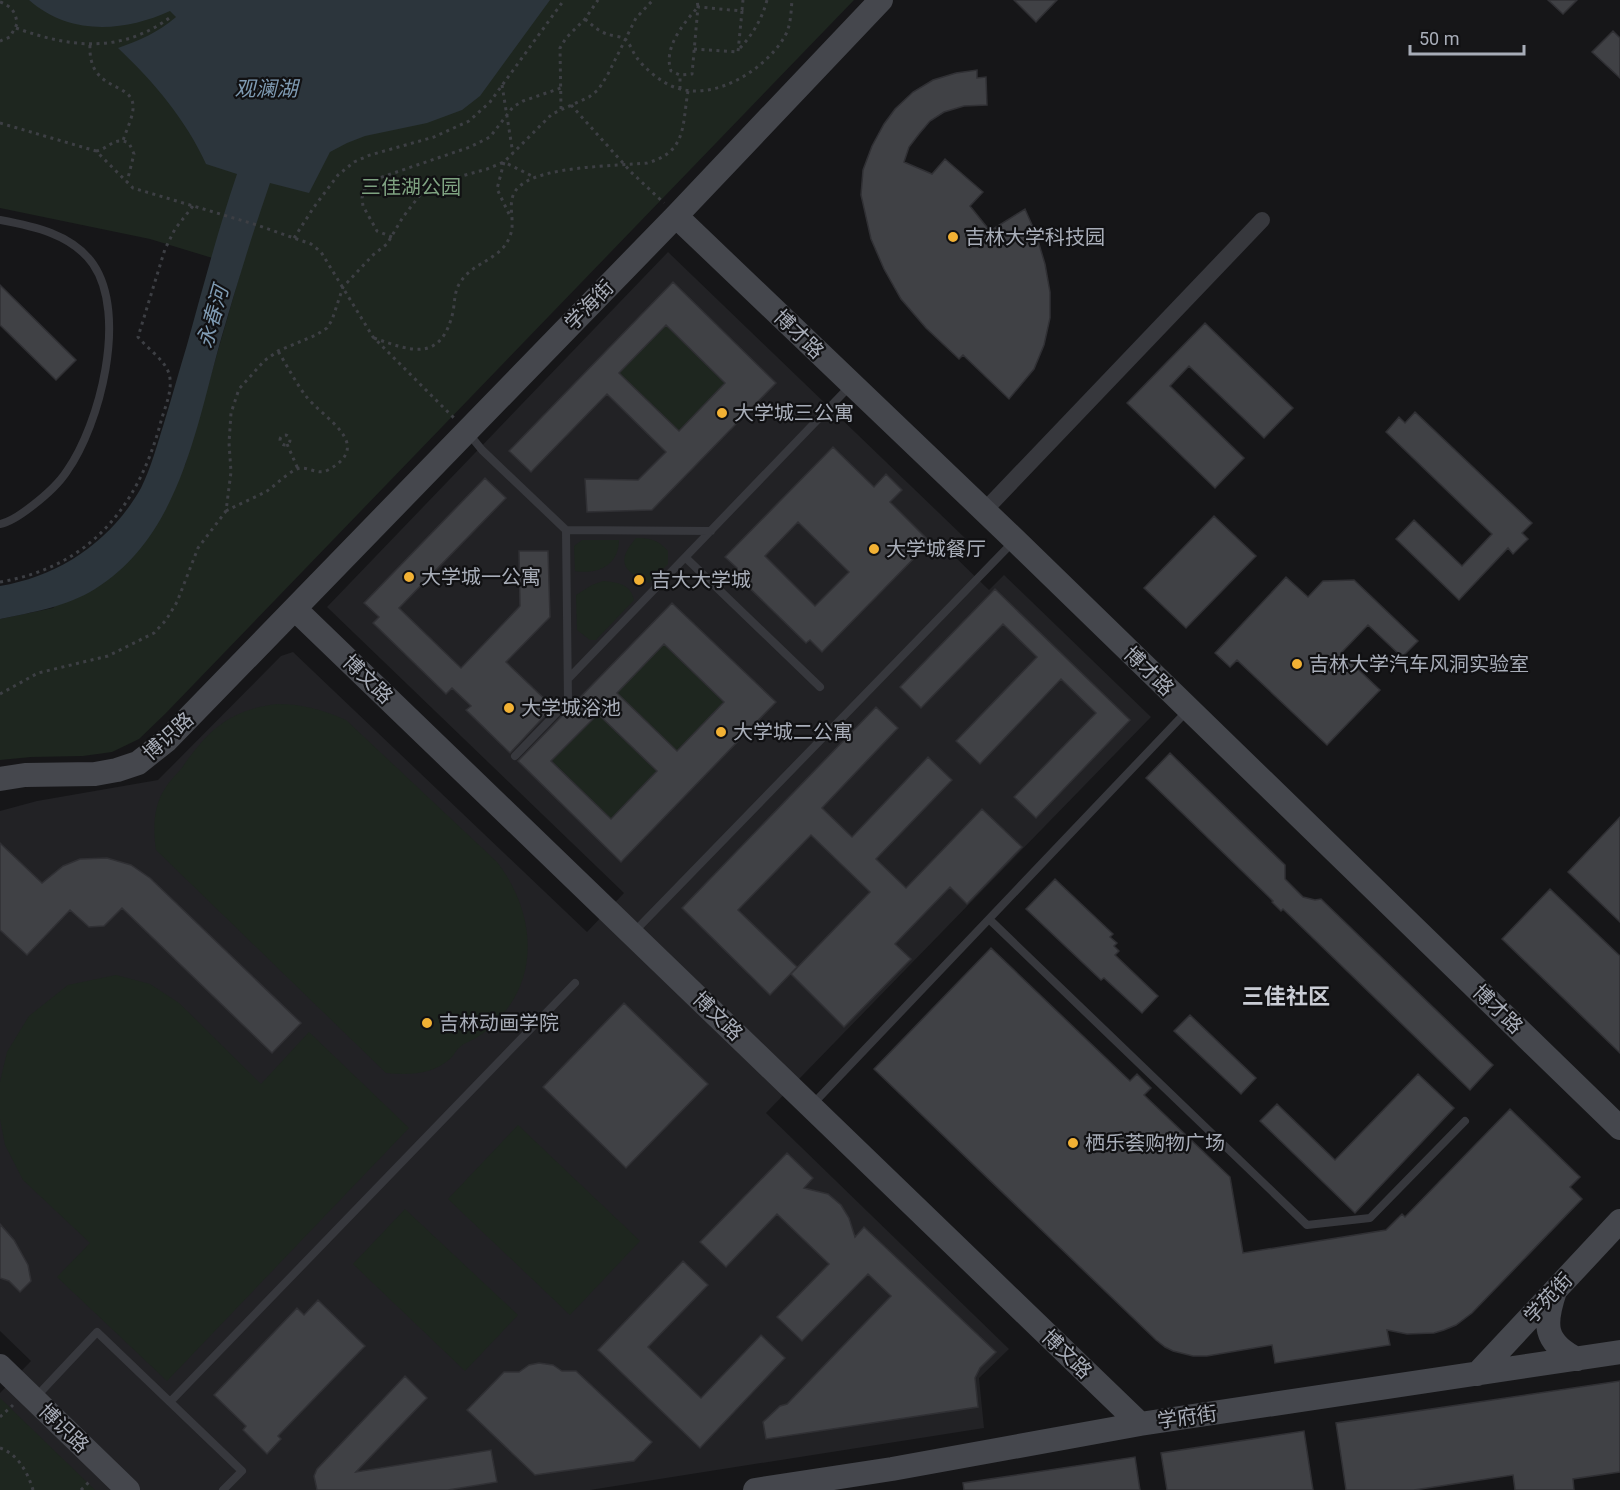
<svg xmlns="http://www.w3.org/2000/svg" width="1620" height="1490" font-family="Roboto,'Noto Sans SC',sans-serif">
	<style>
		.built { fill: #222225 }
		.green { fill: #1e261f }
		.water { fill: #2c353c }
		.building { fill: #404145; stroke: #303034; stroke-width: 1.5; fill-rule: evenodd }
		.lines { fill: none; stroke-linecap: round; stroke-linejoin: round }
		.path { stroke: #3d3f44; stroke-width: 3; stroke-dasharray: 3 4.5; stroke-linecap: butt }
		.lane { stroke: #37383d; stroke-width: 8 }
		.street { stroke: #37383d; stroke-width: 16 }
		.secondary { stroke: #45474d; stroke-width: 24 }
		.poi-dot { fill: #f2b134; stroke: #111113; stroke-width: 2 }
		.labels { text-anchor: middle; stroke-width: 4.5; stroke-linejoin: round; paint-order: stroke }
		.park-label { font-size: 20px; fill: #7fa381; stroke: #111113 }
		.poi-label { font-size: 20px; fill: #a8adb8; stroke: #111113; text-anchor: start }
		.street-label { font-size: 20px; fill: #a8adb8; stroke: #111113 }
		.water-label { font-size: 21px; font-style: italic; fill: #7f9bb3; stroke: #111113 }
		.quarter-label { font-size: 22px; font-weight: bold; fill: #c9ccd4; stroke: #111113 }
	</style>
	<rect width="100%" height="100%" fill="#161618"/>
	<!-- built -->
	<path class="built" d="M668,252L966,539L952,554L989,590L1004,575L1151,717L766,1113L1009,1349L979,1378L984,1428L590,1490H0V1393L31,1361L0,1331V811L37,801L158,780L281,656L293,652L587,932L624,893L327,607Z"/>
	<!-- green -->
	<path class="green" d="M0,0H854L165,714L139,739L112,752L83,756L31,757L0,760V619L53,608L185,465L242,267L150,239L0,208Z
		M666,325L725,383L679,431L619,373Z
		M636,538C651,538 658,540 668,551V564L649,583C624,571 615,563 636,538Z
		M582,540H619C619,565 598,575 575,571L574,546Z
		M603,581C617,582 631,584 634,600L596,640H590L577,630L576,595L592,585Z
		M664,644L724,702L677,751L617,693Z
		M277,704C303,704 323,710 346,720L497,862C531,906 542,968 503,1014C496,1024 486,1032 476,1038C471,1041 464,1043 460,1047C456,1050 454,1055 451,1058C433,1075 409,1075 386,1073L156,850C153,829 153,805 166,787C170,780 176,775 181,769C208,730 229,710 277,704Z
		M598,714L657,771L611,819L552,761Z
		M116,975L150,984L179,1003L261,1084L309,1032L409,1128L167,1381L57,1277L90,1243L23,1180L5,1145L0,1119V1082L7,1052L29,1016L68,985Z
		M518,1125L640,1241L570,1315L448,1199Z
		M405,1209L518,1315L465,1371L353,1264Z
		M0,1398L95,1490H0Z"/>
	<!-- water -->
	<path class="water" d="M29,0H550L480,96L462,110L427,123L365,136L347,143L330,152L309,193L270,183C252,235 236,287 221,339C196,427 180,536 95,589C66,607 33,612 0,619V586C60,576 111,541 141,488C151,468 157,445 164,423C172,397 179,371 187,345C203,287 218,230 237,174L206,164C186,120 154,82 118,48C140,40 159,32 176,17L170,11C124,32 70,36 29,0Z"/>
	<!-- building -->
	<path class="building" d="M1014,0H1057L1036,22Z
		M1548,0H1577L1563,14Z
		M1613,31L1620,38V78L1592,52Z
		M977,70V78L986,77L987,105L964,106L944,112L930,121L919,134L909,147L904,162L932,174L945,159L983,192L970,206L990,231L1025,209L1036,234L1045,264L1050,292V318L1044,345L1034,369L1009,399L963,355L959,359L926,328L901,299L884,269L871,239L861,195L863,170L872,146L884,124L895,109L913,92L933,80L956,73Z
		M673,282L776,383L652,510L587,512L585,479L638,480L666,452L607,394L531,472L509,451ZM666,325L725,383L679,431L619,373Z
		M0,285L76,360L56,380L0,325Z
		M1205,323L1293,408L1264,438L1189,366L1170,386L1244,458L1215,488L1127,403Z
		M1415,412L1532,523L1522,533L1528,539L1513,554L1508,548L1459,600L1396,539L1414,520L1462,566L1492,534L1386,432L1399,417L1405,423Z
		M833,447L874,487L886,474L902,490L890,502L930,542L822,652L810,640L806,643L733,572L737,568L725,557ZM798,522L849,572L815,606L765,556Z
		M485,478L506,498L399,608L461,668L520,606L519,551H548L550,617L506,662L553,707L510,753L466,710L471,706L452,688L446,694L373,623L379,617L364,603Z
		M1214,516L1256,556L1186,628L1144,588Z
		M1286,577L1308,597L1323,581L1354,580L1418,641L1402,657L1368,625L1341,653L1380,690L1327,745L1237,660L1230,667L1215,653Z
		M995,589L1130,720L1036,818L1014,797L1096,713L1061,679L980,764L956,741L1037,657L1003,624L921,708L900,687Z
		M672,603L776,702L621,862L518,761ZM664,644L724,702L677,751L617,693ZM598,714L657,771L611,819L551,761Z
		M876,707L898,728L822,808L852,837L928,757L952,780L876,859L906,888L982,809L1022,847L967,904L950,887L895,944L911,959L844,1027L791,974L870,892L811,835L738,910L797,967L770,995L682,908Z
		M1170,753L1285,865V879L1303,897L1315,900L1321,899L1493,1065L1470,1090L1283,909L1281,911L1272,902L1273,901L1146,778Z
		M1620,817V922L1568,872Z
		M0,843L42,883L63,866L80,859L107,858L131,865L150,878L301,1023L272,1053L122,908L104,926L89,927L70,910L27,955L0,930Z
		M1055,879L1113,934L1110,937L1117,943L1114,946L1119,951L1115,955L1158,996L1142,1013L1104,978L1101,980L1026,909Z
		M1550,889L1620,956V1053L1502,939Z
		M991,948L1130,1081L1137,1074L1151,1088L1144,1095L1230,1177L1243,1253L1386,1230L1402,1214L1405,1217L1510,1109L1580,1177L1570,1187L1582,1199L1472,1313L1456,1325L1444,1330L1434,1333L1407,1334L1387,1330L1390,1345L1275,1363L1272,1345L1207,1356H1193L1173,1351L1165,1347L1156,1340L874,1069Z
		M624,1003L708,1084L626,1168L543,1087Z
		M1190,1015L1256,1078L1241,1094L1174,1031Z
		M1418,1074L1454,1108L1355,1213L1260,1121L1277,1104L1335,1160Z
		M787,1153L813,1178L804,1188L828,1194L841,1205L849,1218L855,1237L864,1227L996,1352L980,1368L975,1378L978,1407L766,1439L763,1422L780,1406L787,1404L891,1296L868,1274L802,1341L777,1317L829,1264L777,1214L726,1267L700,1242Z
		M0,1224L14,1240L28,1265L31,1281L20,1292L9,1281L0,1278Z
		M683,1261L708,1285L648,1347L701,1398L761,1335L785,1358L700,1448L598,1350Z
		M318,1300L365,1346L278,1436L281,1439L267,1454L243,1430L246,1426L214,1395L297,1308L304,1315Z
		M539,1363L553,1365L562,1371H576L652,1442L634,1461L535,1475L467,1410L504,1372H519L529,1365Z
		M405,1376L427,1398L356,1472L491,1450L497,1482L448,1490H317L314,1476L317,1469Z
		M1620,1381V1472L1573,1479L1574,1490H1515L1513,1475L1414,1490H1346L1336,1423Z
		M1304,1431L1313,1490H1167L1161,1453Z
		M1135,1457L1140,1490H964L963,1483Z"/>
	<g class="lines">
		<!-- path -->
		<path class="path" d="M0,2C11,6 16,12 17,24L10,37L0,41
			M742,10L743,0
			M585,19C592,25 598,31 607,34C612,36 620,36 625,39C630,43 633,53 637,58C646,70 663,84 677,88C716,101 766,69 785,36C791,25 791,12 792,0
			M16,28C71,48 122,54 172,16
			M90,45C88,92 131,81 133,105C134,116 126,130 123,141
			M740,48C753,34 762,19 767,0
			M694,49L738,52L742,11L698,7L692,74L680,75L671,71C663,48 683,24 698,7L697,0
			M502,85L513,154
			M680,89V75
			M571,105L631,172L664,203
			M561,109L560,48L566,38L585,19L598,0
			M0,123L96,151L133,188L257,225L311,244L321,252L373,337L455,419
			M96,151C109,149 113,136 129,143L134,154L127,182
			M509,214L497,189L504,162L534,177
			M392,237L377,231L363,206L362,198L364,191L369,184L379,178L470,147L490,137L513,107L523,101L561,88
			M294,238L314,207L338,175L354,162L370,155L434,137L469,121L490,102L564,0
			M374,338C411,351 441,363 453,312C455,301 454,291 461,281C475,261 501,260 510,236C517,219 503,199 521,185C544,166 616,166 647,163C687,152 682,126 688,91
			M280 440a5 5 0 1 1 10 0a5 5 0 1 1-10 0Z
			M287,444L298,469
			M226,511C239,504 254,498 267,491C277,484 286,474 297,469C308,465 317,476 328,470C376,444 322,418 305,395C295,381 287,366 278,351
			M0,582C89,567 137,508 160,425C164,408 175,388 168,371C163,359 147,348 138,337L165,249L175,229L193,206
			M0,694L38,673L108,656L154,633L166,620L177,602L198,548L226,511L231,472L229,443L231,413L239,389L264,361L278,351L316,335L327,328L332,320L343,287L373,255L387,244L403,217L420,195L433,184L487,169L504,162L552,114L589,97L598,90L607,76L636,18L653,0
			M0,1417L13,1405
			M0,1448C18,1454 28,1473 33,1490
			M81,1490L91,1480"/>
		<!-- lane -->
		<path class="lane" d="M0,220C33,226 72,234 93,264C128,315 100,424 67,471C58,485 45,496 32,506C23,513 11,522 0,524
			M469,434L482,450L566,530L568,701L515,756
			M566,530L711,531
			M686,558L820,687
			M568,679L851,385
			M989,919L1307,1225L1370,1218L1465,1121
			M633,933L1013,542
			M811,1106L1187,711
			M35,1398L97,1332L242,1471L223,1490
			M170,1402L575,983"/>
		<!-- street -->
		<path class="street" d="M984,511L1262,220"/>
		<!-- secondary -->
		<path class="secondary" d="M676,216L1015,540L1620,1128
			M295,609L1140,1424
			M0,779L25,775L95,774L117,770L138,763L167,740L676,216L881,0
			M1555,1291C1544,1324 1543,1342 1577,1359
			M0,1366L128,1490
			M1477,1374L1620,1221
			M755,1490L892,1469L1140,1424L1620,1352"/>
	</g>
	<!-- markers -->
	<g class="poi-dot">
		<circle cx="953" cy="237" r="6"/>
		<circle cx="722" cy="413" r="6"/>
		<circle cx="874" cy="549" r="6"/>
		<circle cx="409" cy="577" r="6"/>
		<circle cx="639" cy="580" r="6"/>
		<circle cx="1297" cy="664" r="6"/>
		<circle cx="509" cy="708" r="6"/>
		<circle cx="721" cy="732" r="6"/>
		<circle cx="427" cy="1023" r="6"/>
		<circle cx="1073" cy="1143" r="6"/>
	</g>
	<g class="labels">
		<!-- park labels -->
		<g class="park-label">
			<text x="411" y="194">三佳湖公园</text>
		</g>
		<!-- poi labels -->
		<g class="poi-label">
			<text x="965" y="244">吉林大学科技园</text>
			<text x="734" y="420">大学城三公寓</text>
			<text x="886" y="556">大学城餐厅</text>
			<text x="421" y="584">大学城一公寓</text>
			<text x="651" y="587">吉大大学城</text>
			<text x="1309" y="671">吉林大学汽车风洞实验室</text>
			<text x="521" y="715">大学城浴池</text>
			<text x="733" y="739">大学城二公寓</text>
			<text x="439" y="1030">吉林动画学院</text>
			<text x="1085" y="1150">栖乐荟购物广场</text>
		</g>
		<!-- street labels -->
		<g class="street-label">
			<text transform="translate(589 305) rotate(-46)" y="7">学海街</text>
			<text transform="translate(799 334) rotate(44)" y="7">博才路</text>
			<text transform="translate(1149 671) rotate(44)" y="7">博才路</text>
			<text transform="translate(368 679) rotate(44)" y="7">博文路</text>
			<text transform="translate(168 736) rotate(-42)" y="7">博识路</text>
			<text transform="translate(1498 1009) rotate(44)" y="7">博才路</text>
			<text transform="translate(718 1016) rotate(44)" y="7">博文路</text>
			<text transform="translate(1548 1298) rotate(-47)" y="7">学苑街</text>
			<text transform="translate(1067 1354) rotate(44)" y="7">博文路</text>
			<text transform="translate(1187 1417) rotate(-8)" y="7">学府街</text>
			<text transform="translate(64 1428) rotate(44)" y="7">博识路</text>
		</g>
		<!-- water labels -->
		<g class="water-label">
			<text x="266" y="96">观澜湖</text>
			<text transform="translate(213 317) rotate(-74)" y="7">永春河</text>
		</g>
		<!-- quarter labels -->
		<g class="quarter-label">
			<text x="1286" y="1004">三佳社区</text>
		</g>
	</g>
	<!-- scale -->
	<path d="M1410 45v9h114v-9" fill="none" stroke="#a8adb8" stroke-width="3"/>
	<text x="1419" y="45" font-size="18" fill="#a8adb8" stroke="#111113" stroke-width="4.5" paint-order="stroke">50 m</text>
</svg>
